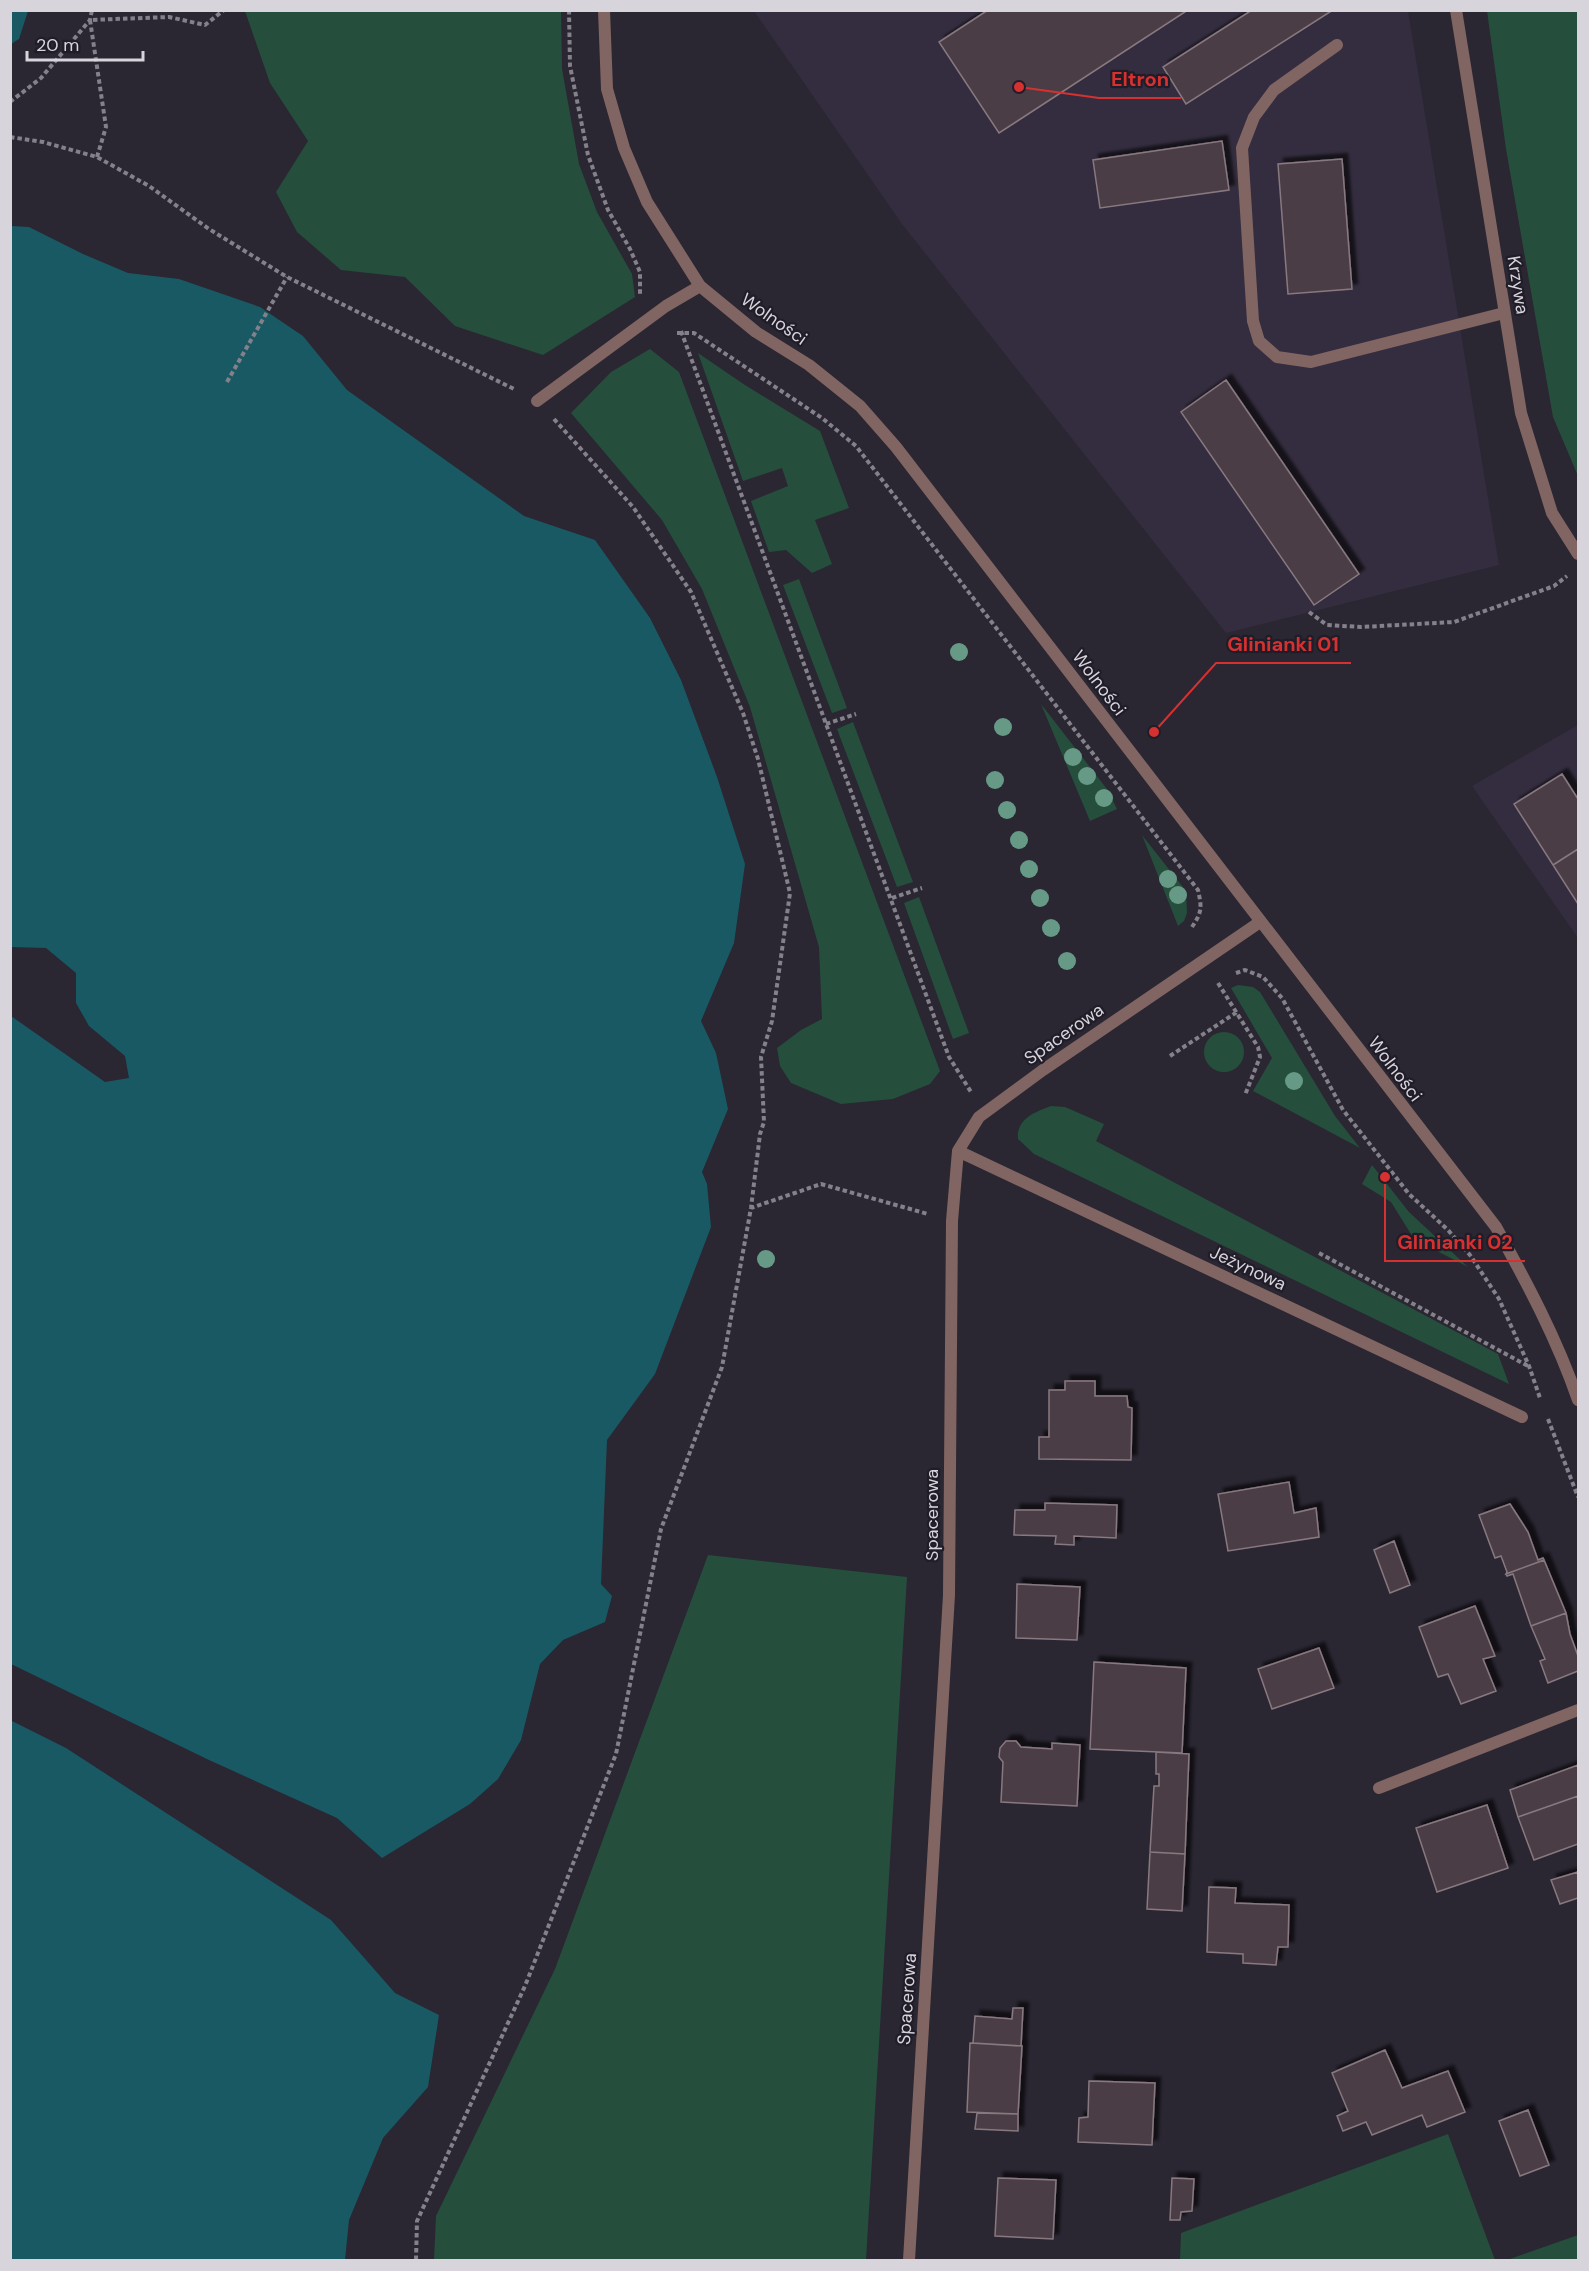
<svg xmlns="http://www.w3.org/2000/svg" width="1589" height="2271" font-family="'DM Sans',sans-serif">
	<style>
		.built { fill: #342d3f }
		.green { fill: #264e3c }
		.water { fill: #195964 }
		.building { fill: #4b3e44; stroke: #887980; stroke-width: 1.5; filter: url(#shadow) }
		.lines { fill: none; stroke-linecap: round; stroke-linejoin: round }
		.path { stroke: #84818b; stroke-width: 4; stroke-dasharray: 4.5 3; stroke-linecap: butt }
		.service { stroke: #816562; stroke-width: 12 }
		.minor { stroke: #816562; stroke-width: 12 }
		.tertiary { stroke: #816562; stroke-width: 12 }
		.tree { fill: #669a86 }
		.labels { text-anchor: middle; stroke-width: 4.5; stroke-linejoin: round; paint-order: stroke }
		.street-label { font-size: 18px; fill: #d7d4dc; stroke: #211d28 }
		.leader { fill: none; stroke: #d63131; stroke-width: 2 }
		.callout-dot { fill: #d63131; stroke: #211d28; stroke-width: 2 }
		.callout-label { font-size: 20px; text-anchor: middle; font-weight: bold; fill: #d63131; stroke: #211d28; stroke-width: 4.5; stroke-linejoin: round; paint-order: stroke }
	</style>
	<defs>
		<filter id="shadow"><feDropShadow dx="5.5" dy="-5.5" stdDeviation="1.5" flood-color="#0009"/></filter>
	</defs>
	<rect width="100%" height="100%" fill="#2a2632"/>
	<!-- built -->
	<path class="built" d="M754,11H1408L1499,565L1226,633L902,224Z
		M1578,725V938L1472,786Z"/>
	<!-- green -->
	<path class="green" d="M245,11H561L562,69L579,164L597,212L632,274L635,297L543,355L455,326L405,277L341,270L297,232L276,192L308,141L270,83Z
		M1487,11H1578V476L1553,417L1506,149Z
		M650,349L679,372L940,1071L930,1084L893,1099L841,1104L791,1083L780,1066L777,1048L801,1030L822,1019L819,947L750,707L702,589L662,520L571,413L611,372Z
		M698,353L745,385L820,431L849,508L815,520L832,564L812,573L786,550L769,552L751,501L788,486L782,468L743,481Z
		M799,579L847,708L832,713L783,585Z
		M1041,704L1107,789L1117,809L1090,821Z
		M853,722L913,882L897,887L837,729Z
		M1142,835L1186,891L1187,913L1184,921L1178,926Z
		M919,897L969,1033L953,1039L904,903Z
		M1238,985L1253,987L1260,992L1335,1116L1360,1148L1253,1091L1272,1058L1231,988Z
		M1204 1052a20 20 0 1 1 40 0a20 20 0 1 1-40 0Z
		M1051,1106L1065,1107L1104,1124L1096,1141L1498,1354L1509,1384L1034,1154L1018,1139C1016,1119 1035,1112 1051,1106Z
		M1372,1165L1409,1212L1468,1267L1414,1239L1391,1202L1362,1184Z
		M708,1555L907,1577L866,2260H434L436,2216L555,1969Z
		M1448,2134L1495,2260H1180L1181,2233Z
		M1578,2235V2260H1507Z"/>
	<!-- water -->
	<path class="water" d="M11,10L28,11L19,39L11,44Z
		M11,226L29,227L83,254L128,273L179,279L260,307L303,336L347,390L524,516L595,540L650,618L681,680L717,777L745,864L734,943L701,1021L716,1053L728,1109L702,1172L707,1184L711,1227L655,1374L607,1440L601,1584L612,1596L605,1622L563,1640L540,1664L521,1740L498,1779L470,1804L382,1858L337,1818L209,1760L11,1664V1016L105,1082L129,1078L125,1056L89,1026L76,1003V973L46,948L11,947Z
		M10,1720L66,1748L331,1920L395,1993L439,2015L428,2087L383,2138L349,2220L345,2260H11Z"/>
	<!-- building -->
	<path class="building" d="M988,10H1188L999,133L939,42Z
		M1252,10H1333L1186,104L1163,67Z
		M1222,141L1229,190L1100,208L1093,160Z
		M1342,159L1352,289L1288,294L1278,164Z
		M1226,380L1359,574L1314,605L1181,412Z
		M1562,774L1578,799V849L1553,865L1514,804Z
		M1578,849V904L1553,865Z
		M1065,1381H1095V1396H1127L1128,1407L1132,1408L1131,1460L1039,1459V1437H1049V1390H1065Z
		M1289,1482L1294,1513L1316,1508L1319,1537L1228,1551L1218,1494Z
		M1045,1503L1117,1505L1116,1538L1074,1536V1545L1055,1544L1056,1536L1014,1535L1015,1510H1045Z
		M1510,1504L1528,1532L1538,1560L1543,1558L1544,1560L1506,1574L1507,1572L1501,1556L1495,1558L1479,1515Z
		M1394,1541L1410,1585L1390,1593L1374,1550Z
		M1544,1560L1566,1613L1531,1626L1513,1574L1507,1576L1506,1574Z
		M1017,1584L1080,1587L1077,1640L1016,1638Z
		M1475,1606L1495,1656L1483,1659L1496,1691L1461,1704L1448,1674L1438,1677L1419,1627Z
		M1566,1613L1570,1634L1578,1656V1671L1548,1683L1540,1661L1545,1659L1531,1626Z
		M1319,1648L1334,1688L1272,1709L1258,1669Z
		M1094,1662L1186,1668L1182,1753L1090,1749Z
		M1006,1741H1016L1021,1747L1052,1749V1743L1080,1745L1077,1806L1001,1802L1003,1762L999,1757L1000,1748Z
		M1156,1752L1189,1754L1185,1854L1150,1852L1154,1786H1159V1774H1156Z
		M1578,1765V1796L1518,1817L1510,1790Z
		M1578,1796V1844L1534,1860L1518,1817Z
		M1487,1805L1508,1868L1437,1892L1416,1828Z
		M1150,1852L1185,1854L1182,1911L1147,1909Z
		M1578,1872V1898L1560,1904L1551,1880Z
		M1209,1887L1236,1888L1235,1903L1289,1905L1288,1947H1278L1276,1965L1243,1963V1954L1207,1952Z
		M1013,2008H1023L1021,2046L973,2043L975,2016L1012,2019Z
		M970,2043L1022,2046L1018,2114L967,2112Z
		M1385,2050L1402,2088L1448,2071L1465,2112L1427,2127L1422,2115L1372,2135L1366,2122L1343,2131L1337,2116L1348,2111L1332,2073Z
		M1089,2081L1155,2083L1152,2145L1078,2142L1079,2118L1088,2117Z
		M1528,2110L1549,2165L1520,2176L1499,2121Z
		M977,2113L1018,2114V2131L975,2129Z
		M998,2178L1056,2180L1053,2239L995,2236Z
		M1172,2178L1194,2179L1192,2211L1181,2212L1180,2220H1170Z"/>
	<g class="lines">
		<!-- path -->
		<path class="path" d="M569,10L570,66L588,155L608,210L630,249L640,272V294
			M10,102L41,78L90,20L92,10
			M10,137L43,142L97,157L149,186L209,229L287,277L516,390
			M97,157L106,127L90,20L169,17L205,25L224,10
			M681,331L949,1057L971,1092
			M677,333H694L822,418L856,446L1198,890C1202,908 1202,912 1192,927
			M227,382L287,277
			M554,419L633,507L691,592L743,713L758,759L790,893L772,1021L761,1057L764,1122L760,1134L751,1208
			M1309,612L1327,625L1361,627L1454,622L1554,586L1567,576
			M826,724L856,714
			M892,898L922,888
			M1236,973L1245,970L1263,977L1282,998L1343,1110L1409,1194L1448,1230L1470,1255L1499,1299L1529,1366L1540,1398
			M1218,983L1258,1047L1260,1057L1245,1095
			M1170,1056L1237,1012
			M1319,1253L1528,1366
			M1548,1419L1578,1497
			M416,2260L417,2221L525,1986L616,1754L661,1529L722,1367L751,1208L821,1184L928,1214"/>
		<!-- service -->
		<path class="service" d="M1337,45L1274,90L1254,117L1242,148L1253,321L1259,341L1277,357L1311,362L1504,313
			M537,401L666,306L700,286
			M1379,1788L1578,1710"/>
		<!-- minor -->
		<path class="minor" d="M1456,10L1521,413L1552,513L1578,554
			M958,1151L1522,1417
			M909,2260L949,1595L952,1221L958,1151L979,1117L1043,1070L1260,922"/>
		<!-- tertiary -->
		<path class="tertiary" d="M604,10L607,89L624,148L647,202L700,286L756,332L809,365L860,406L896,447L1496,1227C1527,1283 1557,1339 1578,1400"/>
	</g>
	<!-- trees -->
	<g class="tree">
		<circle cx="959" cy="652" r="9"/>
		<circle cx="1003" cy="727" r="9"/>
		<circle cx="1073" cy="757" r="9"/>
		<circle cx="1087" cy="776" r="9"/>
		<circle cx="995" cy="780" r="9"/>
		<circle cx="1104" cy="798" r="9"/>
		<circle cx="1007" cy="810" r="9"/>
		<circle cx="1019" cy="840" r="9"/>
		<circle cx="1029" cy="869" r="9"/>
		<circle cx="1168" cy="879" r="9"/>
		<circle cx="1178" cy="895" r="9"/>
		<circle cx="1040" cy="898" r="9"/>
		<circle cx="1051" cy="928" r="9"/>
		<circle cx="1067" cy="961" r="9"/>
		<circle cx="1294" cy="1081" r="9"/>
		<circle cx="766" cy="1259" r="9"/>
	</g>
	<g class="labels">
		<!-- street labels -->
		<g class="street-label">
			<text transform="translate(1518 285) rotate(81)" y="6">Krzywa</text>
			<text transform="translate(774 319) rotate(35)" y="6">Wolności</text>
			<text transform="translate(1099 683) rotate(53)" y="6">Wolności</text>
			<text transform="translate(1064 1034) rotate(-35)" y="6">Spacerowa</text>
			<text transform="translate(1395 1069) rotate(53)" y="6">Wolności</text>
			<text transform="translate(1248 1268) rotate(25)" y="6">Jeżynowa</text>
			<text transform="translate(932 1515) rotate(-90)" y="6">Spacerowa</text>
			<text transform="translate(907 1999) rotate(-86)" y="6">Spacerowa</text>
		</g>
	</g>
	<!-- callouts -->
	<path class="leader" d="M1019 87L1099 98H1181M1154 732L1216 663H1351M1385 1177L1385 1261H1525"/>
	<g class="callout-dot">
		<circle cx="1019" cy="87" r="6"/>
		<circle cx="1154" cy="732" r="6"/>
		<circle cx="1385" cy="1177" r="6"/>
	</g>
	<g class="callout-label">
		<text x="1140" y="86">Eltron</text>
		<text x="1283" y="651">Glinianki 01</text>
		<text x="1455" y="1249">Glinianki 02</text>
	</g>
	<!-- border -->
	<rect width="1589" height="2271" fill="none" stroke="#d7d4dc" stroke-width="24"/>
	<!-- scale -->
	<path d="M27 51v9h116v-9" fill="none" stroke="#d7d4dc" stroke-width="3"/>
	<text x="36" y="51" font-size="18" fill="#d7d4dc" stroke="#211d28" stroke-width="4.5" paint-order="stroke">20 m</text>
</svg>
